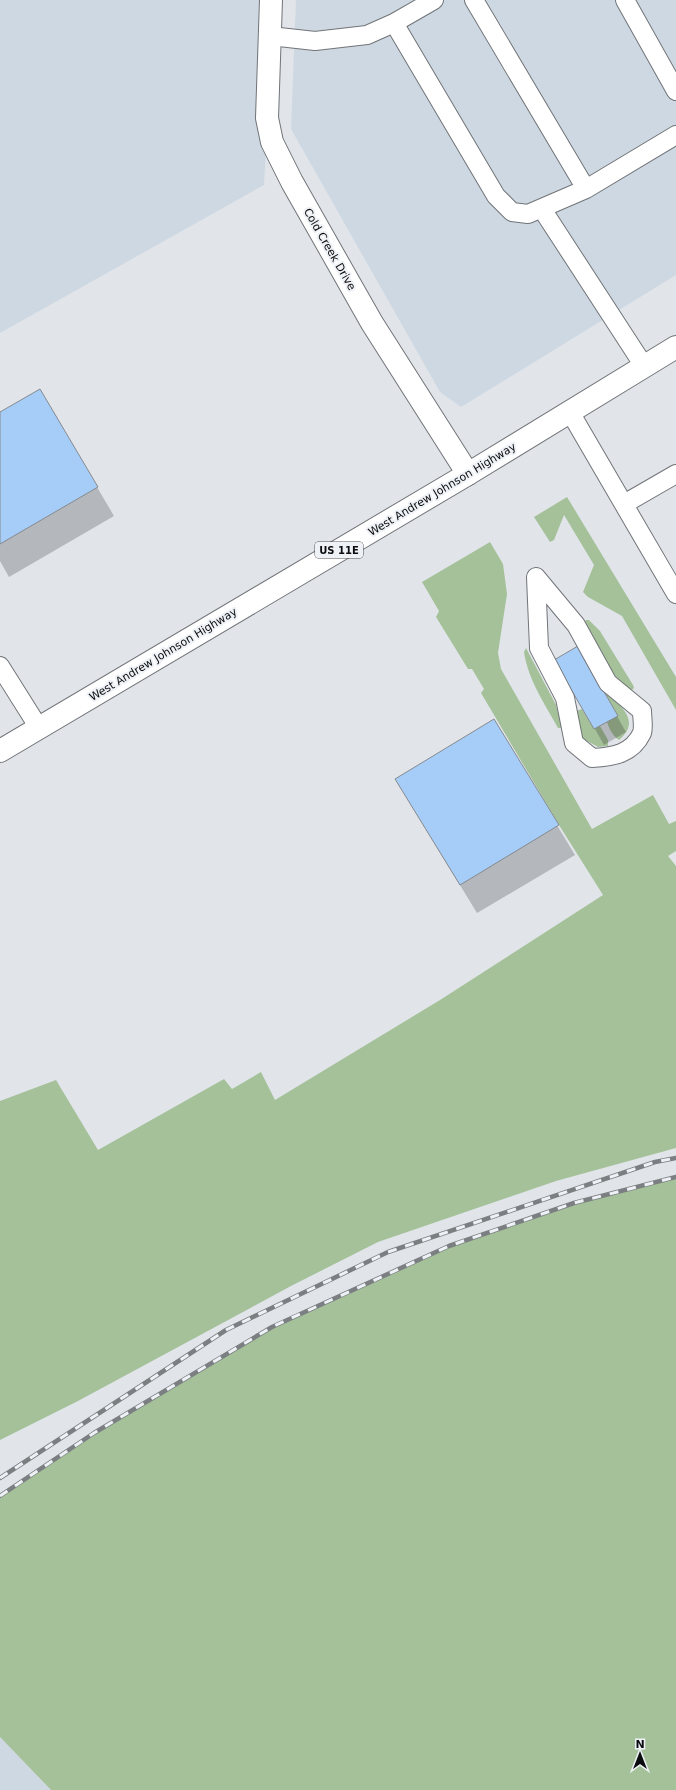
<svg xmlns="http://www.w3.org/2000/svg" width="676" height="1790" font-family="'DejaVu Sans',sans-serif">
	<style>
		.built { fill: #ced8e2 }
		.green { fill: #a5c19a }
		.shadow { fill: #0003 }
		.building { fill: #a5cdf8; stroke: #868a8e }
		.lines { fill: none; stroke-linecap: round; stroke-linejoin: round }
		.service-casing { stroke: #717478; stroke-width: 20 }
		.minor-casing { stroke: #717478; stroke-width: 24 }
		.primary-casing { stroke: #717478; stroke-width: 24 }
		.service { stroke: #fff; stroke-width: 18 }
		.minor { stroke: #fff; stroke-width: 22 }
		.primary { stroke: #fff; stroke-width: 22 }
		.rail-casing { stroke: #7c7f82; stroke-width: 4.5 }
		.rail { stroke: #eef2f7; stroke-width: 3; stroke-dasharray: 9; stroke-linecap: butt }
		.labels { text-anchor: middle; stroke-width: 4; stroke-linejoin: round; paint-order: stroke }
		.shield { fill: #eef2f7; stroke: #4e5153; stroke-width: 1 }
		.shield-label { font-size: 10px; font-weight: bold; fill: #0a0c0d }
		.street-label { font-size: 11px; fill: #0a0c0d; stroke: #eef2f7 }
	</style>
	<rect width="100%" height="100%" fill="#e1e5ea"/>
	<!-- built -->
	<path class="built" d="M0,0H274L264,185L0,333Z
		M296,0H676V275L461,407L440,392L291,129Z
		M0,1737L51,1790H0Z"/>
	<!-- green -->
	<path class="green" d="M567,497L676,677V710L622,616L588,597L583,592L594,565L564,515L554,540L550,542L534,517Z
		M490,542L503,564L507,594L498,653L501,669L592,829L653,795L669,824L676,821V851L668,856L676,866V1148L556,1181L378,1242L291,1286L78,1401L0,1440V1101L56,1080L98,1150L224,1079L232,1089L261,1072L275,1100L440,1000L603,895L559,825L481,693L484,689L472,669H468L436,617L439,611L422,582Z
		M586,620H589L600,631L633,685L634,688L632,690C610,679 596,643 584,622Z
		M526,648L556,705L562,728H558C545,704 528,680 524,652Z
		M602,688C616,703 644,719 619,740C604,730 604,704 602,688Z
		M582,709L594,729L600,726L608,740V746L598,747L580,737L576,711Z
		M676,1177V1790H51L0,1737V1496L94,1433L272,1327L449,1246L574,1203Z"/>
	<!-- shadow -->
	<path class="shadow" d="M40,390L114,516L9,577L0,561V413Z
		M578,648L626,732L604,745L556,660Z
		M494,721L575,855L477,913L413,808Z"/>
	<!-- building -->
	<path class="building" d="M40,389L98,487L0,544V412Z
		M578,646L618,716L594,729L554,660Z
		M494,719L559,825L460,885L395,779Z"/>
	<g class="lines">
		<defs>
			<path id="service" d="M474,0L586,189
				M625,0L676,91
				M394,23L496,196L512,212L528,214L586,189L676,135
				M270,36L315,41L367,35L394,23L434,0
				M542,209L644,366
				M570,412L676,594
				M624,504L676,474
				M536,577L576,625L608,683L642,711C642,717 644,727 642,733C632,754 613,757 592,758L574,743L565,698L539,648Z
				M0,666L39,728"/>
			<path id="minor" d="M271,0L267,118L272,142L292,182L372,323L468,474"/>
			<path id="primary" d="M0,751L468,474L676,347"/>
		</defs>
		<!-- service casing -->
		<use href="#service" class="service-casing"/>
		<!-- minor casing -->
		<use href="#minor" class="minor-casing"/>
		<!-- primary casing -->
		<use href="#primary" class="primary-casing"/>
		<!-- service -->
		<use href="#service" class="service"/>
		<!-- minor -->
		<use href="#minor" class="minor"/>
		<!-- primary -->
		<use href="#primary" class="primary"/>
		<defs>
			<path id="rail" d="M0,1478L226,1330L388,1252L655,1162L676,1158
				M0,1496L94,1433L272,1327L449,1246L574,1203L676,1177"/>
		</defs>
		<!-- rail casing -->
		<use href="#rail" class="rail-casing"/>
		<!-- rail -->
		<use href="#rail" class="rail"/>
	</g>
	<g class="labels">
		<!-- shield labels -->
		<rect class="shield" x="315" y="542" width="48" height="16" rx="3"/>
		<g class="shield-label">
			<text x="339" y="554">US 11E</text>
		</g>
		<!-- street labels -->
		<g class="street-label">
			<text transform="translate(330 249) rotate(60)" y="4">Cold Creek Drive</text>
			<text transform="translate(442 489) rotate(-31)" y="4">West Andrew Johnson Highway</text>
			<text transform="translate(163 654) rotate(-31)" y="4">West Andrew Johnson Highway</text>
		</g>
	</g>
	<!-- north arrow -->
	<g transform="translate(640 1754)" stroke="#eef2f7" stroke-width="3" paint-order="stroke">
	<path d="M0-3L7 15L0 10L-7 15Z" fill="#0a0c0d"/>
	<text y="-6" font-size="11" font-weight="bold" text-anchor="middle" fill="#0a0c0d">N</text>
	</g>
</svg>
